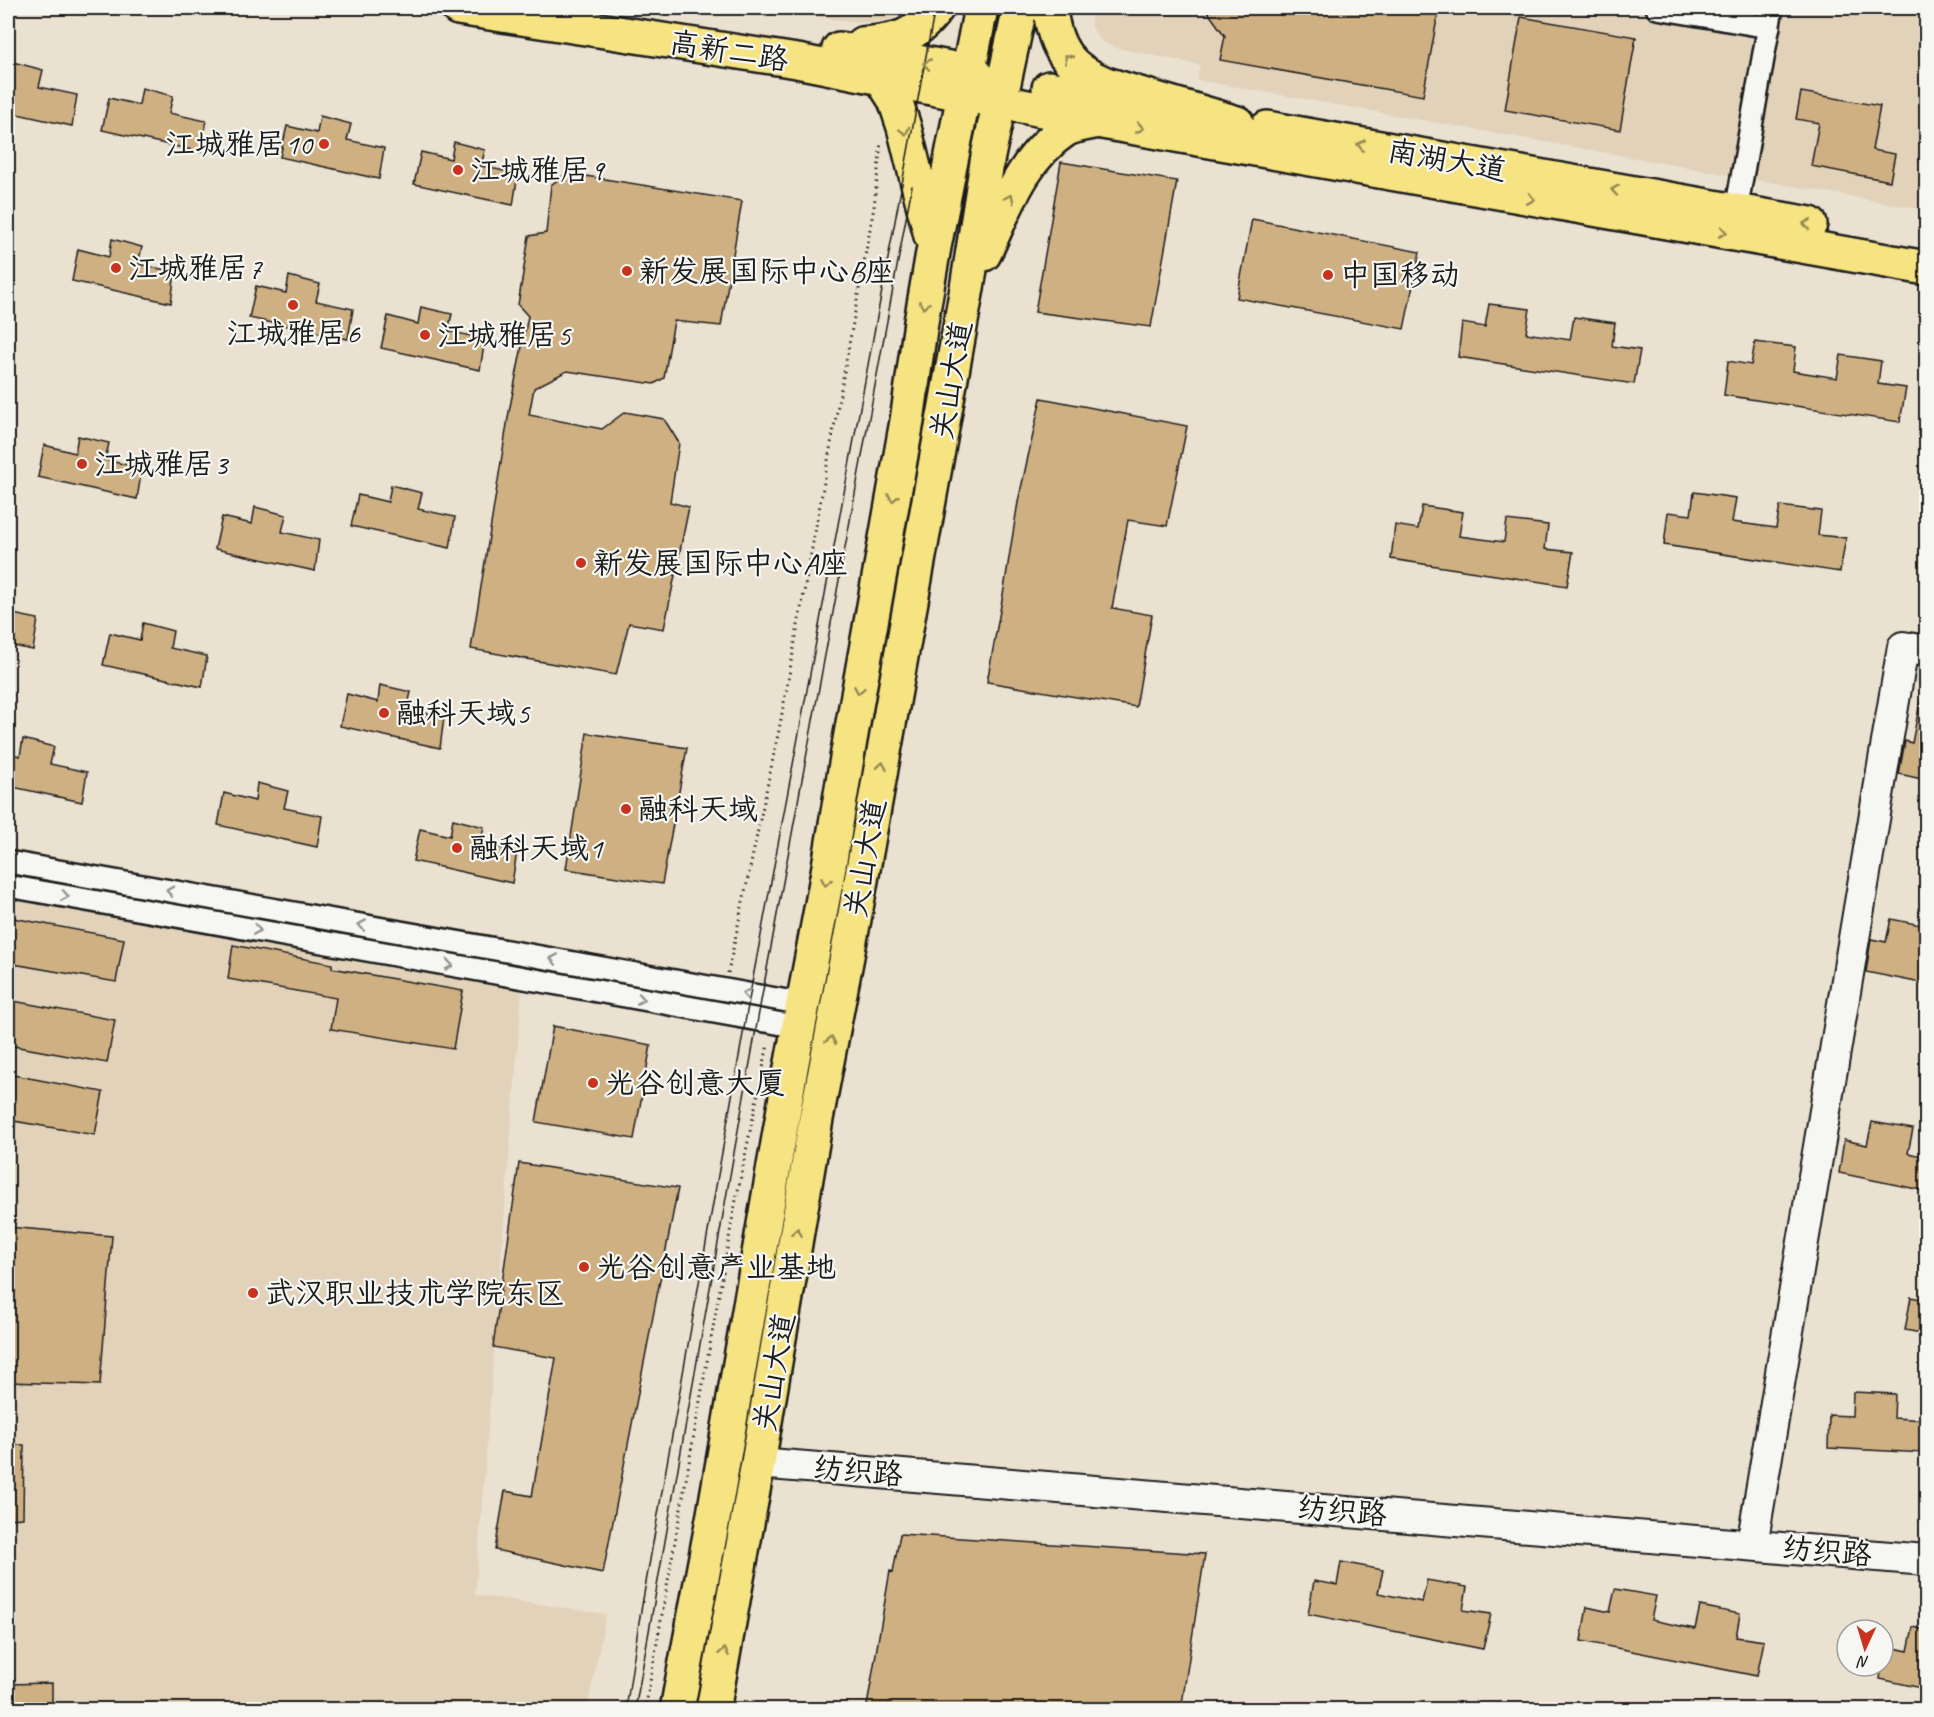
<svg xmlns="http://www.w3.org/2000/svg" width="1934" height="1717" font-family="Caveat,'LXGW WenKai TC',sans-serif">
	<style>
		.built { fill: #e2d2ba }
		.building { fill: #cfb083; stroke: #1c1c1c; stroke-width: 1.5 }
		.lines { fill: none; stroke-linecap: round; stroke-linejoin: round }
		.street-casing { stroke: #1c1c1c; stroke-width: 26 }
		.secondary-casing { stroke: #1c1c1c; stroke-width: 34 }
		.primary-casing { stroke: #1c1c1c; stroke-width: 38 }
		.path { stroke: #1c1c1c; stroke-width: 3; stroke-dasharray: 1.5 4.5; stroke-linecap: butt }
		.street { stroke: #f6f6f2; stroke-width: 21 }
		.secondary { stroke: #f6f6f2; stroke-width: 30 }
		.primary { stroke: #f6e381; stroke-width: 33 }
		.tram { stroke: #1c1c1c; stroke-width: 1.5 }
		.oneway { stroke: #948954 }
		.oneway2 { stroke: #949492 }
		.poi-dot { fill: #c8321e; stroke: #f6f6f2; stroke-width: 2 }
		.labels { text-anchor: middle; stroke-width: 4.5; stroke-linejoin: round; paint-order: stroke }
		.street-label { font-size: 30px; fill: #1c1c1c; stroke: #f6f6f2 }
		.poi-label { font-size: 30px; fill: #1c1c1c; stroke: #f6f6f2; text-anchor: start }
	</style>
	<rect width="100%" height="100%" fill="#eae1d1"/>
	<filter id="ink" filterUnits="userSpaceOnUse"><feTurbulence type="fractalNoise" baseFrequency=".0167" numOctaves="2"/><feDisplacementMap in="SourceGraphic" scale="12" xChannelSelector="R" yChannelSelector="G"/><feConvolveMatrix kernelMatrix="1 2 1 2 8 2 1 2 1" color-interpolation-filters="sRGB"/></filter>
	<g filter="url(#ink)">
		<!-- built -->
		<path class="built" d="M759,8H906L899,16L885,21L869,22L847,21Z
			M1091,8H1926V210L1197,80L1200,65L1117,48L1101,41L1091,26Z
			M8,895L522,990L475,1595L606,1614L587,1709H8Z"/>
		<!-- building -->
		<path class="building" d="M1205,8H1439L1423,96L1220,60L1225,36Z
			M1521,17L1636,37L1620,130L1505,110Z
			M13,62L43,70L39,87L77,95L72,126L8,112V79L10,80Z
			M142,88L173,96L169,113L206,121L201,152L102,130L109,98L139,105Z
			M1801,92L1880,106L1872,150L1895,154L1890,181L1811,166L1819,123L1796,119Z
			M320,116L351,124L347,140L384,148L379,179L280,157L287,126L317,133Z
			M454,142L485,150L481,166L518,174L513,205L414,184L421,152L451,159Z
			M1061,162L1177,181L1151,327L1035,312Z
			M567,173L742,201L721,326L674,321L664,378L654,384L567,371L534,388L529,415L602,429L625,412L664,419L679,443L670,502L689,507L664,629L629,623L616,675L471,649L509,412L528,316L518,305L529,236L546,233L551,185Z
			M1252,219L1420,252L1404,329L1237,298Z
			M112,239L142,247L138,264L175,272L171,303L72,281L78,249L109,257Z
			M289,276L320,284L316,301L353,309L348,339L249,318L256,286L286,293Z
			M1489,304L1530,309L1526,333L1570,340L1574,317L1615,323L1612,346L1640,350L1634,384L1458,357L1462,323L1485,327Z
			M421,307L452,314L448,331L485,339L480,370L381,348L388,316L418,324Z
			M1755,342L1796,347L1793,371L1837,378L1841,355L1881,361L1878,384L1906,388L1900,422L1724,395L1728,361L1751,365Z
			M1041,398L1187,426L1167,526L1128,520L1112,608L1152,615L1136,707L987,682L1004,589L1018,502Z
			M78,436L109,443L105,460L142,468L137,499L38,477L44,445L75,453Z
			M391,485L422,493L418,509L455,517L450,548L351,526L358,495L388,502Z
			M1694,492L1736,498L1732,522L1776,528L1780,506L1821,511L1818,535L1846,538L1840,572L1664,545L1668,512L1691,515Z
			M1422,506L1463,512L1459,536L1504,542L1507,520L1548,525L1545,549L1573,552L1567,586L1391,559L1395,525L1418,529Z
			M255,507L286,515L282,532L319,540L315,571L215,549L222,517L252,524Z
			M8,613L38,619L33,650L8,645Z
			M143,623L173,631L170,648L207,656L202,687L103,665L110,633L140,640Z
			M380,685L411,692L407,709L444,717L440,748L340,726L347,694L378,702Z
			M1920,702L1926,703V780L1899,774L1905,741L1912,743Z
			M587,733L687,748L662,884L566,869Z
			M23,739L54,747L50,764L87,772L82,802L8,786V753L20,756Z
			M257,783L288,791L284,808L322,816L317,847L218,825L224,793L255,801Z
			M453,819L484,827L480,844L517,851L512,883L413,861L420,829L450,836Z
			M8,917L124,939L116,982L8,963Z
			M1891,919L1926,926V984L1866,972L1871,939L1886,942Z
			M233,945L332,964V968L463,991L453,1049L331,1029L336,998L228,979Z
			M8,1000L115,1020L107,1063L8,1045Z
			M553,1026L651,1045L634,1139L536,1122Z
			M8,1074L103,1092L95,1135L8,1120Z
			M1872,1122L1913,1129L1908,1153L1926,1157V1191L1839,1173L1844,1140L1867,1145Z
			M519,1163L678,1188L603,1573L495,1550L505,1491L532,1496L556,1358L493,1347Z
			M8,1227L112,1236L100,1385L8,1382Z
			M1911,1297L1926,1300V1334L1905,1330Z
			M1853,1392L1895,1394L1894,1418L1926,1420V1453L1828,1448L1829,1415L1852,1416Z
			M8,1445H24L23,1518L8,1519Z
			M900,1534L1205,1554L1181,1710H869V1707L867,1706L890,1571L893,1572Z
			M1341,1562L1383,1570L1378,1593L1422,1602L1427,1580L1467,1587L1463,1610L1491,1614L1483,1649L1308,1614L1314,1581L1337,1585Z
			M1615,1589L1656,1596L1651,1620L1695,1629L1700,1606L1740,1614L1736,1637L1764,1641L1757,1676L1581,1641L1587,1607L1610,1612Z
			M1913,1627L1926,1630V1689L1880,1679L1885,1646L1908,1651Z
			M52,1683V1710H8V1684Z"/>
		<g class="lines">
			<defs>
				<path id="street" d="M1657,8L1769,27
					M1736,211L1772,8
					M8,862L804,1004
					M8,886L799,1027"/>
				<path id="secondary" d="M758,1463L1926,1560
					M1752,1545L1903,647L1926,651"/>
				<path id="primary" d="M458,8L797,61L1097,121L1926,268
					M1050,8C1054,48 1069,69 1106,84L1237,123
					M862,44C897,41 915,38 937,8
					M839,49L886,56L975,73
					M881,78L895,100L904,127L931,236
					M1049,88L1175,111
					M1267,128L1810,224
					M984,254C1005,210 1022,158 1065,130C1074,125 1087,124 1097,121
					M677,1710L714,1514L791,1068L828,872L850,740L907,421L921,322L934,247L981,8
					M713,1710L758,1463L816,1119L855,914L967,288L988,156L1020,8"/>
			</defs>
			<!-- street casing -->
			<use href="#street" class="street-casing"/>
			<!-- secondary casing -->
			<use href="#secondary" class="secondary-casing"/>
			<!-- primary casing -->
			<use href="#primary" class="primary-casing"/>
			<!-- path -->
			<path class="path" d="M728,973L779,730L874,207L881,142
				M645,1710L734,1210L768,1044"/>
			<!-- street -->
			<use href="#street" class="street"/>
			<!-- secondary -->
			<use href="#secondary" class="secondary"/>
			<!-- primary -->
			<use href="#primary" class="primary"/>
			<!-- tram -->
			<path class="tram" d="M626,1710L639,1622L752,983L935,8
				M635,1710L761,1001L912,186"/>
		</g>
		<!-- one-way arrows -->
		<defs><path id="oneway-chevron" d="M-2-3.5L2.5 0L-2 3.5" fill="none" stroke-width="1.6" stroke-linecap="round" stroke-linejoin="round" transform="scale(1.5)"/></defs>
		<g class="oneway">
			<use href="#oneway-chevron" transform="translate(1068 58) rotate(-129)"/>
			<use href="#oneway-chevron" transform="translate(927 64) rotate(-169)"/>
			<use href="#oneway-chevron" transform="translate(1140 128) rotate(10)"/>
			<use href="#oneway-chevron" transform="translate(905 131) rotate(75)"/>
			<use href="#oneway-chevron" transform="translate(1361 145) rotate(-170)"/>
			<use href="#oneway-chevron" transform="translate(1615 190) rotate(-170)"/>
			<use href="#oneway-chevron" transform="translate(1010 198) rotate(-65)"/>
			<use href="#oneway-chevron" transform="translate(1531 199) rotate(10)"/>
			<use href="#oneway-chevron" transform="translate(1807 224) rotate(-170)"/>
			<use href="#oneway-chevron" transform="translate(1723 232) rotate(10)"/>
			<use href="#oneway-chevron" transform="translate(924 305) rotate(100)"/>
			<use href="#oneway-chevron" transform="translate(893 498) rotate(100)"/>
			<use href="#oneway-chevron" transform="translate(859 690) rotate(100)"/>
			<use href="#oneway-chevron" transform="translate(882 766) rotate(-80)"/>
			<use href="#oneway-chevron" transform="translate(826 882) rotate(100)"/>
			<use href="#oneway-chevron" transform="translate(831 1040) rotate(-79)"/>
			<use href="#oneway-chevron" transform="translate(797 1232) rotate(-80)"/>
			<use href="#oneway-chevron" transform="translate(724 1652) rotate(-80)"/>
		</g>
		<g class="oneway2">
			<use href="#oneway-chevron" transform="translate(170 891) rotate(-170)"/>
			<use href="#oneway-chevron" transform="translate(65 896) rotate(10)"/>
			<use href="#oneway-chevron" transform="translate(362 925) rotate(-170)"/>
			<use href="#oneway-chevron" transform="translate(257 930) rotate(10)"/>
			<use href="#oneway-chevron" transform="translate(554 959) rotate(-170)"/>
			<use href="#oneway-chevron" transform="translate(449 965) rotate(10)"/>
			<use href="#oneway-chevron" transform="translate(746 994) rotate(-170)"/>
			<use href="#oneway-chevron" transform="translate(641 999) rotate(10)"/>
		</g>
	</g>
	<!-- markers -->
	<g class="poi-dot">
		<circle cx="324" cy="144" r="6"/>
		<circle cx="458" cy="170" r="6"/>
		<circle cx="116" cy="268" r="6"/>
		<circle cx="627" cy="271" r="6"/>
		<circle cx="1328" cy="275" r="6"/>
		<circle cx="293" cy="305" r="6"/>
		<circle cx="425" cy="335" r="6"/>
		<circle cx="82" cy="464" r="6"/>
		<circle cx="581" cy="563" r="6"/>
		<circle cx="384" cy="713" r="6"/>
		<circle cx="626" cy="809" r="6"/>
		<circle cx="457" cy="848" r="6"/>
		<circle cx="593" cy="1083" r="6"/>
		<circle cx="584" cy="1267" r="6"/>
		<circle cx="253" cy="1293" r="6"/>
	</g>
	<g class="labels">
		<!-- street labels -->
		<g class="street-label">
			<text transform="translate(729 51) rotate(9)" y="10">高新二路</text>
			<text transform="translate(1447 160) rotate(10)" y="10">南湖大道</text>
			<text transform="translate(951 380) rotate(-80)" y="10">关山大道</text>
			<text transform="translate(865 858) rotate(-80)" y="10">关山大道</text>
			<text transform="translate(774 1372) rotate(-80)" y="10">关山大道</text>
			<text transform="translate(858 1471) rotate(5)" y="10">纺织路</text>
			<text transform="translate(1342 1511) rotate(5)" y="10">纺织路</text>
			<text transform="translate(1827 1551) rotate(5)" y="10">纺织路</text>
		</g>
		<!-- poi labels -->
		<g class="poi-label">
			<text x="312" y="154" text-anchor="end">江城雅居10</text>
			<text x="470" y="180">江城雅居9</text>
			<text x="128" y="278">江城雅居7</text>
			<text x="639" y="281">新发展国际中心B座</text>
			<text x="1340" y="285">中国移动</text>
			<text x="293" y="343" text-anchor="middle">江城雅居6</text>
			<text x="437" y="345">江城雅居5</text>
			<text x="94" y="474">江城雅居3</text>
			<text x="593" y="573">新发展国际中心A座</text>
			<text x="396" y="723">融科天域5</text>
			<text x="638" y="819">融科天域</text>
			<text x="469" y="858">融科天域1</text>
			<text x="605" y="1093">光谷创意大厦</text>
			<text x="596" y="1277">光谷创意产业基地</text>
			<text x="265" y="1303">武汉职业技术学院东区</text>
		</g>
	</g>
	<!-- margin -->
	<rect width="1934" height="1717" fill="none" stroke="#f6f6f2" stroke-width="30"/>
	<rect x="15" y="15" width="1904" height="1687" fill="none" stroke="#1c1c1c" stroke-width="2" filter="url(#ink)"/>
	<!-- north arrow -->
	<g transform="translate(1865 1648) rotate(184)"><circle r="28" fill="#f6f6f2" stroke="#9f9f9c" stroke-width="1.5"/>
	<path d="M0-4.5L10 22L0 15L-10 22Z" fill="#c8321e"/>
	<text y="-9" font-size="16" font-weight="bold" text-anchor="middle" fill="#1c1c1c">N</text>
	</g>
</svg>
